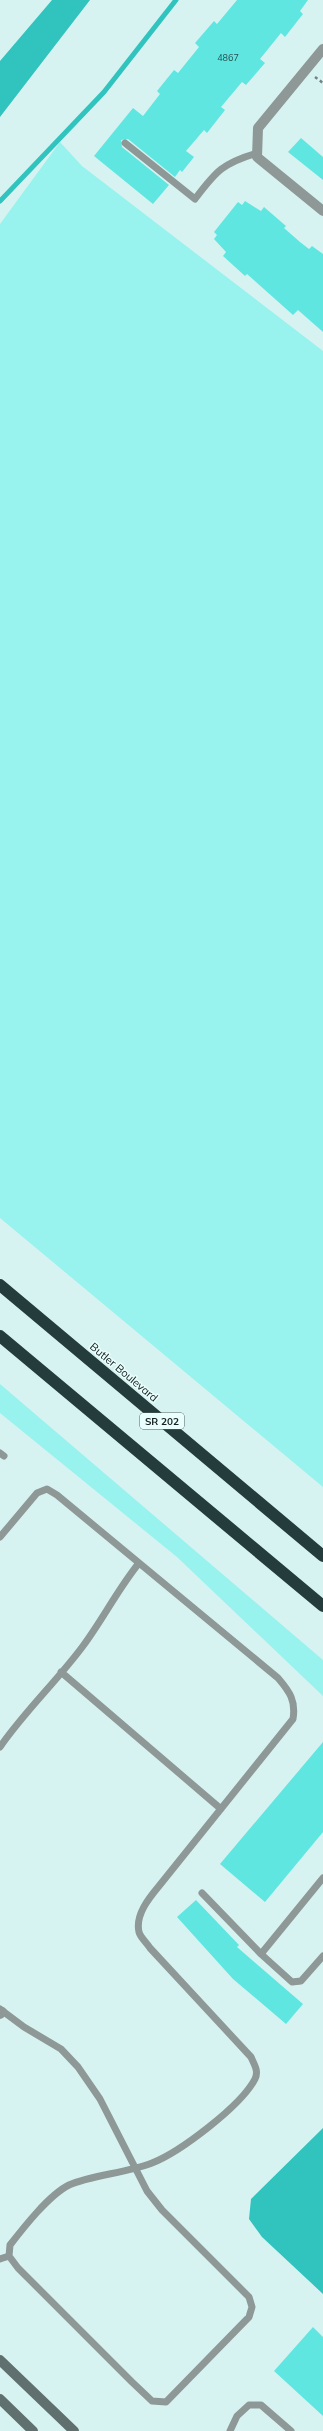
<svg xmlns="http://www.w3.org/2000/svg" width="323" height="2431" font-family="Mulish,sans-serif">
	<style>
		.green { fill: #98f2ed }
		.water { fill: #31c3be }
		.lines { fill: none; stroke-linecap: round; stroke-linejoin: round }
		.stream { stroke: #31c3be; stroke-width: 5 }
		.building { fill: #5fe6e1 }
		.path { stroke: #718483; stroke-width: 2.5; stroke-dasharray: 3 3; stroke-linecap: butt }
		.service { stroke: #8d9897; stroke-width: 7 }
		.minor { stroke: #8d9897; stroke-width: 10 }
		.secondary { stroke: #5f706f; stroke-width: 10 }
		.motorway { stroke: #243c3b; stroke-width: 12 }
		.labels { text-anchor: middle; stroke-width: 3; stroke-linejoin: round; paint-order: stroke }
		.number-label { font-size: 9px; fill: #285250 }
		.shield { fill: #e9fffd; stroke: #556362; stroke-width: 1 }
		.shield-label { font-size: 10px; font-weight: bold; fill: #15201f }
		.street-label { font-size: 11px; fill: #15201f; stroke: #e9fffd }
	</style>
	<rect width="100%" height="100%" fill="#d7f3f1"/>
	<!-- green -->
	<path class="green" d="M60,142L82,166L323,351V1487L0,1218V224Z
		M0,1384L323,1660V1696L177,1557L0,1413Z"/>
	<!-- water -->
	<path class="water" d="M52,0H90L0,117V61Z
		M323,2128V2294L262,2237L249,2219L251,2199Z"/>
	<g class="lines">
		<!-- stream -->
		<path class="stream" d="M0,201L104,92L176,0"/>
	</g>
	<!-- building -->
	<path class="building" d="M237,0H308L300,11L303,14L285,37L281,33L260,59L265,63L246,85L242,82L221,107L225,110L207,133L204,130L186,151L194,157L182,172L180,170L175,177L128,139L121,140L122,147L169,185L153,204L94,156L133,108L143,116L160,94L157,91L174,70L178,73L199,47L195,43L214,21L217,24Z
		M301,138L323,157V180L288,152Z
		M245,201L261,211L264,207L286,226L284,228L300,242L309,249L312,246L323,254V332L298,310L293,315L247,274L245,276L223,256L226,252L214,239L217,235L214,232L238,202L242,205Z
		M323,1742V1832L265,1902L220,1864Z
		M196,1900L239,1945L237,1947L303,2004L286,2024L233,1979L177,1917Z
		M313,2327L323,2337V2416L274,2371Z"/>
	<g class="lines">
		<!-- path -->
		<path class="path" d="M315,77L323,83"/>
		<!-- service -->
		<path class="service" d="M125,143L195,199C216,171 223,163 257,153
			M0,1453L4,1456
			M0,1537L37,1493L47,1489L57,1495L278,1678C290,1692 296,1701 293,1719L159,1886C149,1898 135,1915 139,1932C140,1937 147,1943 150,1948L251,2057C254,2064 259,2071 255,2079C241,2106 180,2152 152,2163C127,2173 91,2175 69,2185C49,2195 24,2227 10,2245L9,2256L18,2268L132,2382L152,2401L166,2402L249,2317L252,2307L249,2297L162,2210L147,2191L100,2099L78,2067L61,2049L24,2027L0,2009
			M61,1672L221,1809
			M0,1747C25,1711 57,1681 83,1646C103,1619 118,1589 139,1563
			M202,1893L261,1954L292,1982L301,1981L323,1956
			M261,1954L323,1878
			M0,2259L9,2256
			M230,2431L237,2416L249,2405H261L291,2431"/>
		<!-- minor -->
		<path class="minor" d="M323,49L258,128L257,157L323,211
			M0,2014L2,2012"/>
		<!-- secondary -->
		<path class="secondary" d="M0,2360L74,2431
			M0,2399L33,2431"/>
		<!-- motorway -->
		<path class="motorway" d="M0,1285L323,1556
			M0,1336L323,1606"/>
	</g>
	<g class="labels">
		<!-- number labels -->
		<g class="number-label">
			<text x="228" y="61">4867</text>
		</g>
		<!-- shield labels -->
		<rect class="shield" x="140" y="1413" width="44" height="16" rx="3"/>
		<g class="shield-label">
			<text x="162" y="1425">SR 202</text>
		</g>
		<!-- street labels -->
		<g class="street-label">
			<text transform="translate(124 1372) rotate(40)" y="4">Butler Boulevard</text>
		</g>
	</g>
</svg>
